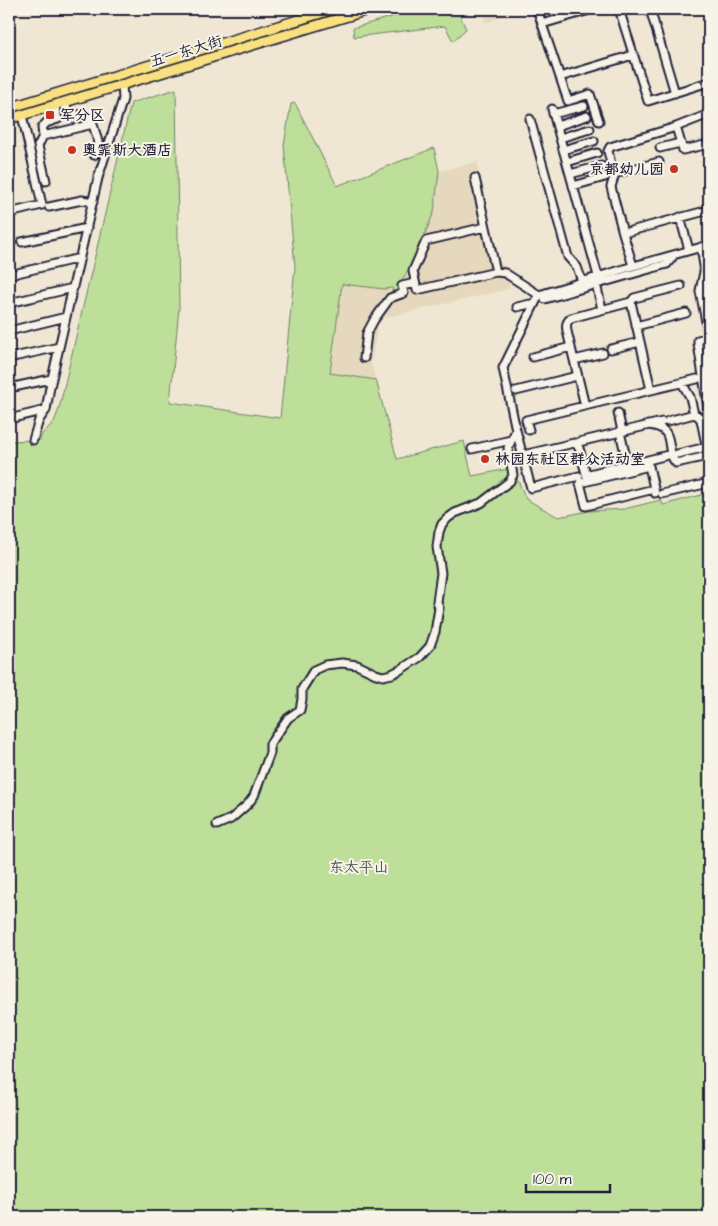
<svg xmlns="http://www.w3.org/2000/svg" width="718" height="1226" font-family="'Architects Daughter','LXGW WenKai TC',sans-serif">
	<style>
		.built { fill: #e6d8bd }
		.green { fill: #bddf99; stroke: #70806a }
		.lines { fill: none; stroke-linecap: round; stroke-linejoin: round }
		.minor-casing { stroke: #22223b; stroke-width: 11 }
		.major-casing { stroke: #22223b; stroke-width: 12 }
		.minor { stroke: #f7f3e8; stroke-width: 7 }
		.major { stroke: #f9e181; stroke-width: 9 }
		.poi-dot { fill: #c8321e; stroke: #f7f3e8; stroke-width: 2 }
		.labels { text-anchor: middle; stroke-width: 4; stroke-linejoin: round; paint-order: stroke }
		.street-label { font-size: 15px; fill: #22223b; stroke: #f7f3e8 }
		.poi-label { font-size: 15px; font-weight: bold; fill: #22223b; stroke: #f7f3e8; text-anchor: start }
		.park-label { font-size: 15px; fill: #495152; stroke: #f7f3e8 }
	</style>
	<rect width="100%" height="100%" fill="#efe7d4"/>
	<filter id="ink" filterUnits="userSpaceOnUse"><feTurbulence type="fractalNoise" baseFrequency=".02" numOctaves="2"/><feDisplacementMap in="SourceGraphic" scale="10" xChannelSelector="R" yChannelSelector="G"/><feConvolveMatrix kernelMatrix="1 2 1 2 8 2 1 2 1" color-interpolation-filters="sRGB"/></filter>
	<g filter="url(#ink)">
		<!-- built -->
		<path class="built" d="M481,9H516V10L486,23Z
			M477,162L499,264L505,266L510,289L379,319L371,364L376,380L330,374L342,284L384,289L392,288L434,212L439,171Z"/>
		<!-- green -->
		<path class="green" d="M419,9H457L466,29L453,41L445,26L354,37L353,28Z
			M176,89L179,308L170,402L280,418L295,267L284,145L291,104L295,103L337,186L434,148L439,171L434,212L419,248L397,291L393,292L392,288L384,289L342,284L330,373L376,380L397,459L464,441L472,476L508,469L516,476L526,499L558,517L589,511L624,509L661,500L663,505L709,493V1217H9V441L40,440L42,434L54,422L59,409L131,103Z"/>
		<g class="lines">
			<defs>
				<path id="minor" d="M537,9L542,24
					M593,9L542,24L568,101L590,94L599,121
					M619,9L648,101L709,82
					M650,9L675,93
					M560,77L633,55
					M54,105L58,119L46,123L42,128L43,136L93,124C90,113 78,114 69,116L65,102
					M552,109L598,276
					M553,114L584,106
					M709,114L676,127L610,147L608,151L614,177L611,187L623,233L709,210
					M530,119L568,257L577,267L582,281
					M93,124L98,142L94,155
					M557,126L587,116
					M676,127L683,150L709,144
					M43,136L38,146L46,181
					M560,138L590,129
					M660,148L680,143
					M563,150L594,141
					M567,162L597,153
					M570,174L601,166
					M614,174L659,162
					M573,186L605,177
					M49,207L82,200L93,202
					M9,213L42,205L22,115
					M680,217L689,250
					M485,227L426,241L413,271L417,290L496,272
					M623,233L633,266
					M22,242L87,228
					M9,243H11
					M701,247L704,266V272L700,291L709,337L698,340V344L709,415
					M9,275L80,258
					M596,284L602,309
					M539,295L630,267L709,245
					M545,299L667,264L674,255
					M631,302L651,390
					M9,303L73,288
					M517,307L530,304
					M636,326L686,313
					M9,331L66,317
					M611,349L640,342
					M533,357L571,347
					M9,358L59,347
					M364,358L367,333L374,320L390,298L404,293L402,286L415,283
					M574,360L603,353
					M682,383L690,397L694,414L698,416L701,420L709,459
					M9,388L51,379
					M516,391L577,376
					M585,406L567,331C566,325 566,322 571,318L631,302L634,298L681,286
					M618,413L622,431
					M9,419L46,410
					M668,421L694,414
					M648,425C679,428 663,450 676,463L708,456
					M516,430L531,488L579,476
					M529,430L526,420L697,379
					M620,432L629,470
					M33,440L39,420L46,410L50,387L98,178L123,99L122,85
					M579,442L662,422
					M472,449L511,440
					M677,454L707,447
					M523,455L574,443L577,445L579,448L588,481
					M632,464L672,454
					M590,474L627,464
					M654,489L586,506L580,483L649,466L655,493
					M662,494L709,483
					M217,825L231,819L248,804L254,796L270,753V744L288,718L300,710L302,699V689L314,670L325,665L342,663L357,665L376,674L383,676L392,674L400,670L420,657L430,646L435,632L439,608L437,602L441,573L437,547L439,532L442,524L448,518L455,513L481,503L510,481L513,475L508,448L516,430L503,368L539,295L505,273L496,272L475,178"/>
				<path id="major" d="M9,108L334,9
					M9,119L371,9"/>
			</defs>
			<!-- minor casing -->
			<use href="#minor" class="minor-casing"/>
			<!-- major casing -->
			<use href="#major" class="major-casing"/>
			<!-- minor -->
			<use href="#minor" class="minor"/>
			<!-- major -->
			<use href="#major" class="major"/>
		</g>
	</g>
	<!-- markers -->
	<g class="poi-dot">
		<rect x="45" y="110" width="10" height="10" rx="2.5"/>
		<circle cx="72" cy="150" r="5"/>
		<circle cx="674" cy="169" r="5"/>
		<circle cx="485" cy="459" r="5"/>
	</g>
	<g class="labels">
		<!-- street labels -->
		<g class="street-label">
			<text transform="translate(186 51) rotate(-17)" y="5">五一东大街</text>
		</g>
		<!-- poi labels -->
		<g class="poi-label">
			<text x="60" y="120">军分区</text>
			<text x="82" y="155">奥霏斯大酒店</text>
			<text x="664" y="174" text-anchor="end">京都幼儿园</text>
			<text x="495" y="464">林园东社区群众活动室</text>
		</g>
		<!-- park labels -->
		<g class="park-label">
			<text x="359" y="872">东太平山</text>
		</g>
	</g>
	<!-- margin -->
	<rect width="718" height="1226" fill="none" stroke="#f7f3e8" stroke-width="30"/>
	<rect x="15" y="15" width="688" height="1196" fill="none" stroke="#22223b" stroke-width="2" filter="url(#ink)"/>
	<!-- scale -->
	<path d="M526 1184v8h84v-8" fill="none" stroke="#22223b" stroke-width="2.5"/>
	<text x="533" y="1184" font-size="15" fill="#22223b" stroke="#f7f3e8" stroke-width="4" paint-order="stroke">100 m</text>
</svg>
